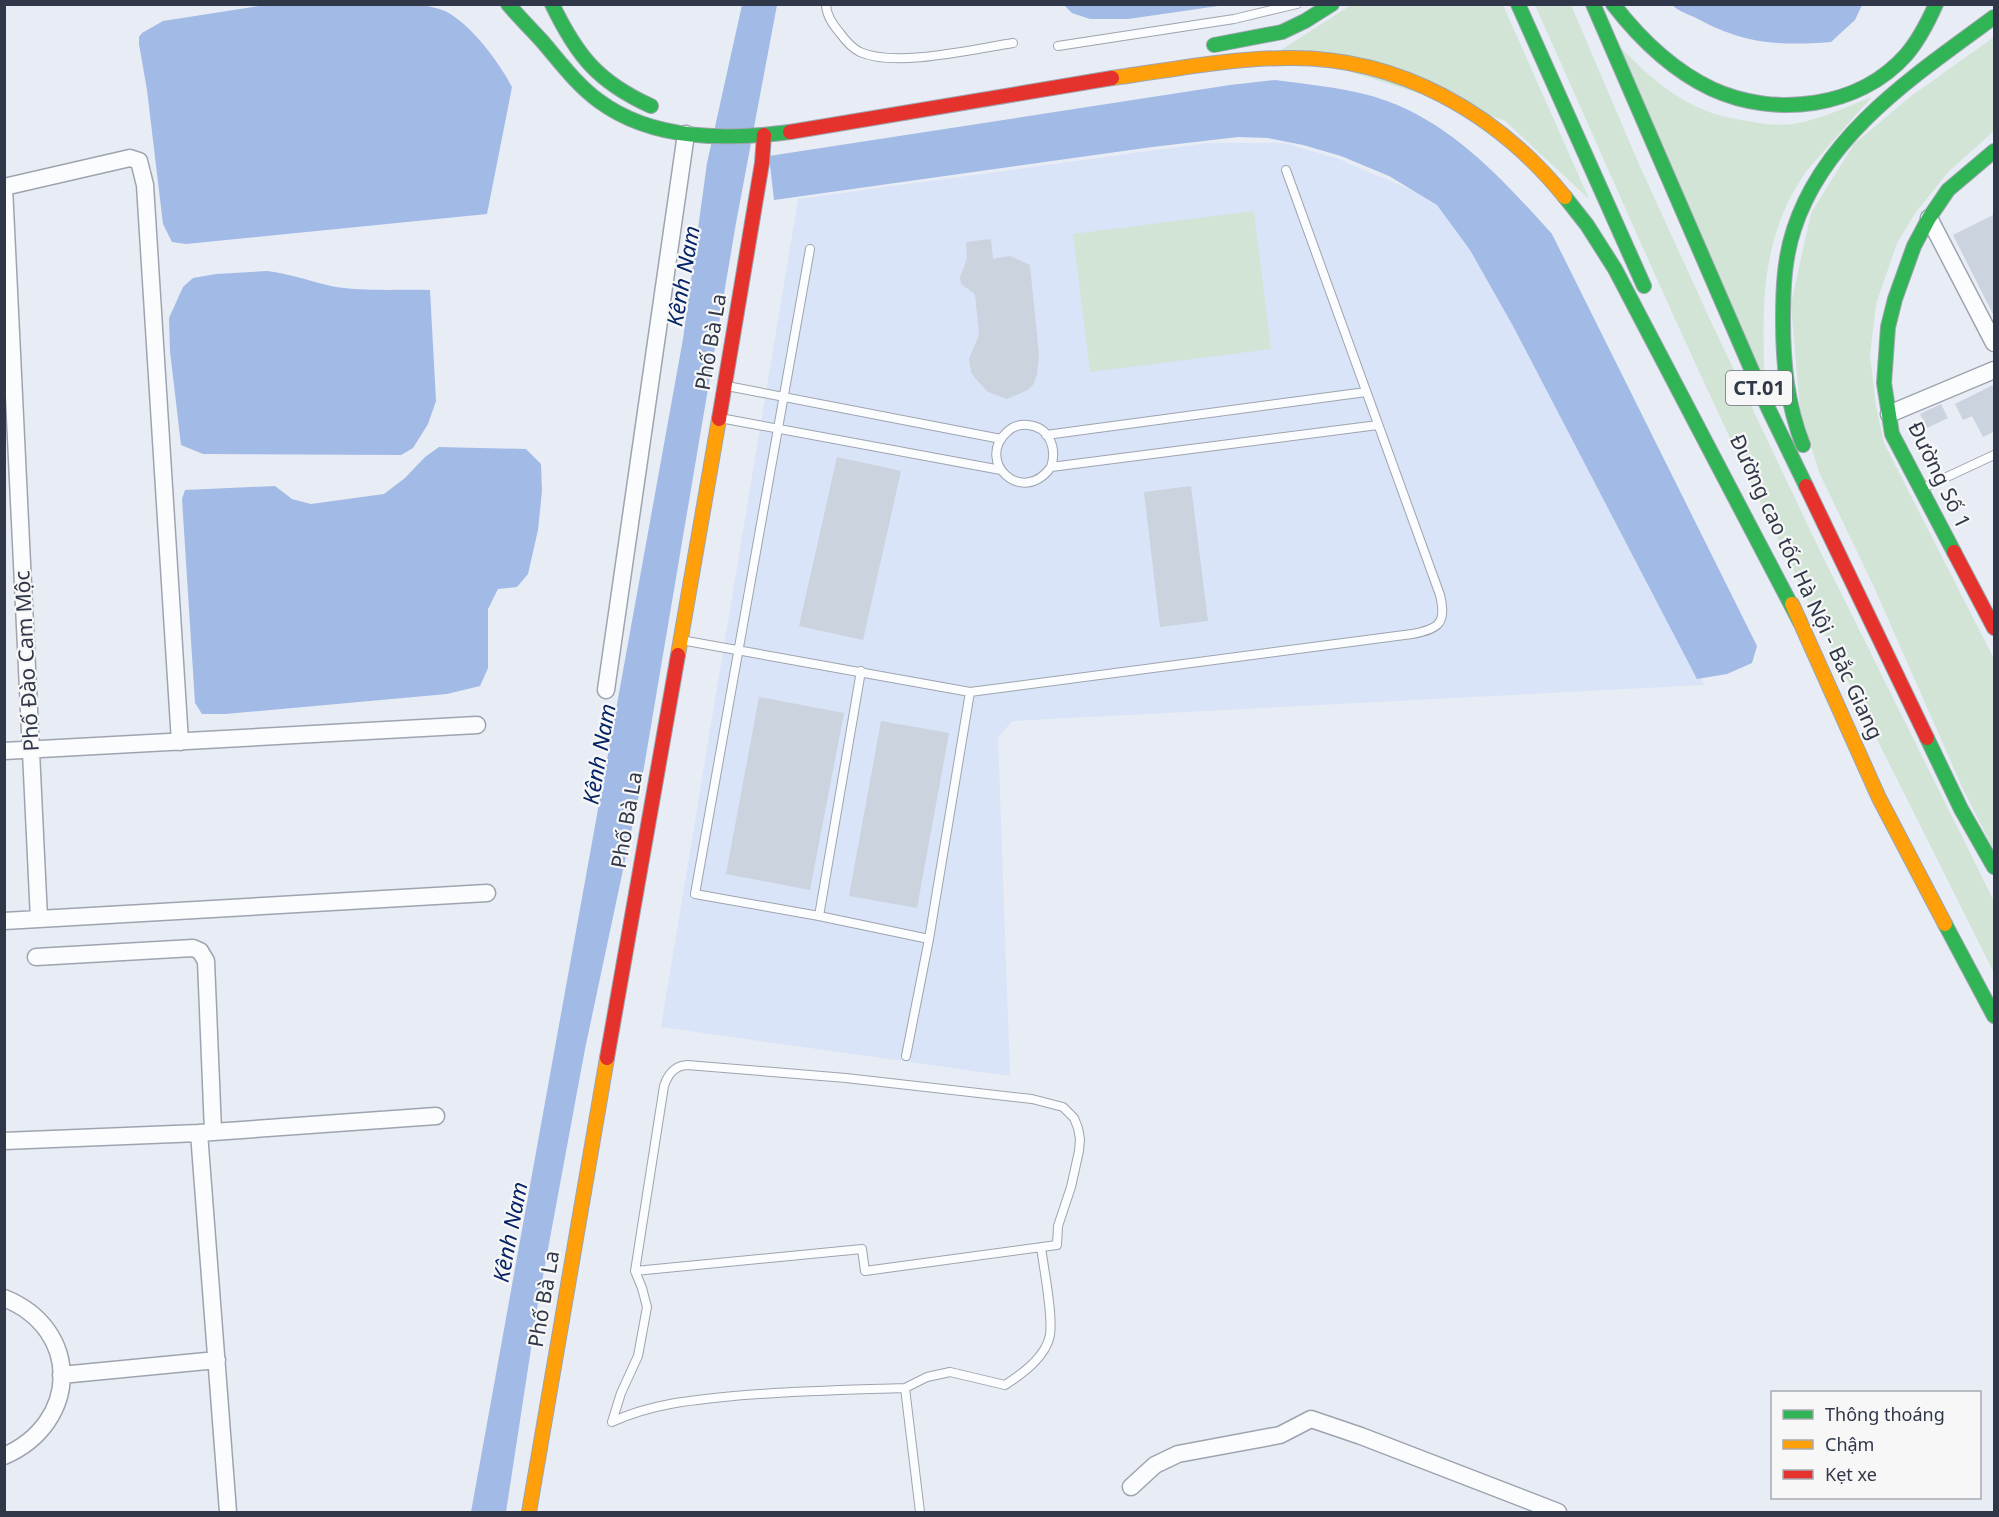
<svg xmlns="http://www.w3.org/2000/svg" width="1999" height="1517" font-family="'Noto Sans',sans-serif">
	<style>
		.built { fill: #d9e4f8 }
		.green { fill: #d1e4d5 }
		.water { fill: #a2bae6 }
		.building { fill: #cad3de }
		.lines { fill: none; stroke-linecap: round; stroke-linejoin: round }
		.lane-casing { stroke: #9ea4af; stroke-width: 10 }
		.street-casing { stroke: #9ea4af; stroke-width: 19 }
		.fast-casing { stroke: #9ea4af; stroke-width: 16 }
		.slow-casing { stroke: #9ea4af; stroke-width: 16 }
		.jam-casing { stroke: #9ea4af; stroke-width: 16 }
		.lane { stroke: #fbfcfe; stroke-width: 8 }
		.street { stroke: #fbfcfe; stroke-width: 16 }
		.fast { stroke: #30b455; stroke-width: 14 }
		.slow { stroke: #ff9f0a; stroke-width: 14 }
		.jam { stroke: #e5322d; stroke-width: 14 }
		.labels { text-anchor: middle; stroke-width: 4.5; stroke-linejoin: round; paint-order: stroke }
		.shield { fill: #f7f7f7; stroke: #6b717c; stroke-width: 1.5 }
		.shield-label { font-size: 20px; font-weight: bold; fill: #2f3748 }
		.street-label { font-size: 21px; fill: #2f3748; stroke: #f7f7f7 }
		.water-label { font-size: 22px; font-style: italic; fill: #052467; stroke: #f7f7f7 }
	</style>
	<rect width="100%" height="100%" fill="#e7ecf5"/>
	<!-- built -->
	<path class="built" d="M1207,143H1284L1336,158L1430,198L1448,211L1491,276L1542,379L1704,685L1012,721L998,738L1010,1076L661,1027L798,199Z"/>
	<!-- green -->
	<path class="green" d="M1351,5H1503L1589,199L1504,120L1281,50Z
		M1535,5H1571L1638,162L1712,324L1821,553L1994,901V973C1898,780 1799,588 1709,393C1649,264 1593,134 1535,5Z
		M1589,15C1623,49 1657,91 1704,110C1718,116 1734,119 1748,121C1763,124 1779,126 1794,124C1821,119 1846,107 1872,97C1856,114 1841,132 1826,149C1819,157 1811,165 1805,173C1756,245 1763,319 1765,401Z
		M1994,37V131L1949,171L1916,212L1897,243L1876,304L1870,355L1876,406L1884,443L1994,659V850L1963,789L1874,587L1819,472L1800,409L1791,304L1811,213L1854,144L1910,97Z
		M1254,211L1271,349L1090,372L1073,234Z"/>
	<!-- water -->
	<path class="water" d="M422,4C429,7 438,8 445,11C471,24 499,62 512,87L487,214L186,244L172,242L163,224L147,90L139,44V37L142,33L163,21L265,5Z
		M742,5H777L736,223L641,785L585,1049L538,1303L506,1512H471L683,339L707,163Z
		M1064,5H1225L1128,19H1090L1072,13Z
		M1672,5H1862L1855,20L1831,42C1778,46 1744,44 1696,18C1688,14 1678,11 1672,5Z
		M1275,80C1311,85 1352,88 1387,101C1455,126 1504,181 1552,234L1757,646L1752,663L1727,674L1697,679L1513,326L1470,250L1437,205L1389,176L1341,156L1303,145L1268,138L1238,137L1152,147L774,200L769,156L1230,85Z
		M267,271C291,274 309,281 331,286C363,292 397,289 430,290L436,401L428,424L413,448L401,455L203,454L181,445L170,351L169,318L183,287L193,278L216,274Z
		M439,447L526,449L541,464L542,491L538,530L528,574L517,587L498,589L488,609V668L480,686L447,694L225,714H202L195,703L182,499L185,490L275,486L292,499L311,504L384,494L405,478L425,457Z"/>
	<!-- building -->
	<path class="building" d="M1995,214V318L1953,235Z
		M991,239L993,259L1010,256L1030,265L1039,355L1037,375L1033,385L1028,390L1007,399L988,392L975,378L971,372L969,359L979,335L975,294L961,284L960,277L967,259L966,242Z
		M1995,384V431L1983,437L1972,416L1963,420L1955,404Z
		M1941,404L1948,418L1927,428L1920,414Z
		M837,457L901,471L863,640L799,626Z
		M1191,486L1208,621L1160,627L1144,492Z
		M759,697L844,713L810,890L726,874Z
		M881,721L949,733L917,908L849,896Z"/>
	<g class="lines">
		<defs>
			<path id="lane" d="M826,4C826,15 833,25 840,33C845,40 852,48 860,52C896,68 974,49 1013,43
				M1058,46L1234,19L1297,4
				M810,249L695,894L819,916L929,939
				M727,386L1001,439
				M720,418L1001,470
				M1046,435L1366,392
				M1051,467C1057,449 1050,427 1028,425C1020,424 1012,427 1007,432C975,461 1022,507 1051,467L1378,425
				M1921,489L1994,455
				M681,640L970,692L1412,634C1439,629 1447,623 1440,595L1286,170
				M819,916L861,671
				M906,1056L929,939L970,692
				M905,1388L927,1377L950,1372L1005,1385C1022,1374 1046,1357 1050,1335C1053,1314 1044,1270 1041,1247
				M612,1422L621,1393L638,1356L647,1307L642,1288L635,1271L664,1086C668,1074 674,1066 687,1065L846,1078L1032,1099L1063,1107L1074,1118L1078,1128L1080,1139L1079,1151L1071,1187L1058,1226L1057,1245L865,1271L862,1249L635,1271
				M612,1422C650,1404 692,1400 734,1396C791,1391 848,1390 905,1388L920,1512"/>
			<path id="street" d="M4,187L39,919
				M4,187L130,158L139,161L145,185L180,742
				M1929,218L1994,343
				M1889,414L1994,370
				M606,690L686,134
				M4,751L477,725
				M4,921L487,893
				M36,957L193,948L200,951L206,961L213,1131
				M199,1133L228,1512
				M4,1141L199,1133L436,1116
				M4,1298C82,1329 80,1423 4,1456
				M61,1375L217,1360
				M1131,1487L1155,1465L1178,1454L1280,1435L1311,1419L1361,1436L1558,1512"/>
			<path id="fast" d="M508,4C519,17 531,29 542,41C560,62 577,85 599,101C653,141 727,140 790,132
				M552,4C577,56 598,82 651,106
				M1518,4L1644,286
				M1593,4L1769,410L1806,486
				M1613,4C1640,39 1672,70 1712,89C1775,118 1859,108 1906,55C1919,40 1928,22 1936,4
				M1214,45L1282,32L1305,21L1332,4
				M1565,197L1587,225L1615,269L1800,622
				M1803,445C1787,404 1783,364 1783,320C1783,290 1784,259 1794,229C1825,133 1917,74 1994,17
				M1954,552L1892,434L1884,383L1888,327L1895,299L1914,246L1929,218L1948,190L1994,151
				M1927,738L1961,809L1994,867
				M1945,924L1994,1016"/>
			<path id="slow" d="M1112,78C1171,70 1230,58 1289,58C1399,57 1497,113 1565,197
				M1792,604L1879,798L1945,924
				M678,655L719,419
				M529,1512L607,1058"/>
			<path id="jam" d="M790,132L1112,78
				M719,419L762,163L764,135
				M1806,486L1927,738
				M1954,552L1994,628
				M607,1058L678,655"/>
		</defs>
		<!-- lane casing -->
		<use href="#lane" class="lane-casing"/>
		<!-- street casing -->
		<use href="#street" class="street-casing"/>
		<!-- fast casing -->
		<use href="#fast" class="fast-casing"/>
		<!-- slow casing -->
		<use href="#slow" class="slow-casing"/>
		<!-- jam casing -->
		<use href="#jam" class="jam-casing"/>
		<!-- lane -->
		<use href="#lane" class="lane"/>
		<!-- street -->
		<use href="#street" class="street"/>
		<!-- fast -->
		<use href="#fast" class="fast"/>
		<!-- slow -->
		<use href="#slow" class="slow"/>
		<!-- jam -->
		<use href="#jam" class="jam"/>
	</g>
	<g class="labels">
		<!-- shield labels -->
		<rect class="shield" x="1726" y="371" width="66" height="34" rx="4.5"/>
		<g class="shield-label">
			<text x="1759" y="395">CT.01</text>
		</g>
		<!-- street labels -->
		<g class="street-label">
			<text transform="translate(711 342) rotate(-80)" y="7">Phố Bà La</text>
			<text transform="translate(1939 475) rotate(64)" y="7">Đường Số 1</text>
			<text transform="translate(1806 587) rotate(65)" y="7">Đường cao tốc Hà Nội - Bắc Giang</text>
			<text transform="translate(27 661) rotate(-93)" y="7">Phố Đào Cam Mộc</text>
			<text transform="translate(627 820) rotate(-80)" y="7">Phố Bà La</text>
			<text transform="translate(544 1299) rotate(-80)" y="7">Phố Bà La</text>
		</g>
		<!-- water labels -->
		<g class="water-label">
			<text transform="translate(683 276) rotate(-80)" y="8">Kênh Nam</text>
			<text transform="translate(599 754) rotate(-80)" y="8">Kênh Nam</text>
			<text transform="translate(510 1232) rotate(-79)" y="8">Kênh Nam</text>
		</g>
	</g>
	<!-- border -->
	<rect width="1999" height="1517" fill="none" stroke="#2f3748" stroke-width="12"/>
	<!-- legend -->
	<rect x="1771" y="1391" width="210" height="108" fill="#f7f7f7" stroke="#a7aab1" stroke-width="1.5"/>
	<rect x="1783" y="1410" width="30" height="9" fill="#30b455" stroke="#a7aab1" stroke-width="1.5"/>
	<text x="1825" y="1421" font-size="18" fill="#2f3748">Thông thoáng</text>
	<rect x="1783" y="1440" width="30" height="9" fill="#ff9f0a" stroke="#a7aab1" stroke-width="1.5"/>
	<text x="1825" y="1451" font-size="18" fill="#2f3748">Chậm</text>
	<rect x="1783" y="1470" width="30" height="9" fill="#e5322d" stroke="#a7aab1" stroke-width="1.5"/>
	<text x="1825" y="1481" font-size="18" fill="#2f3748">Kẹt xe</text>
</svg>
